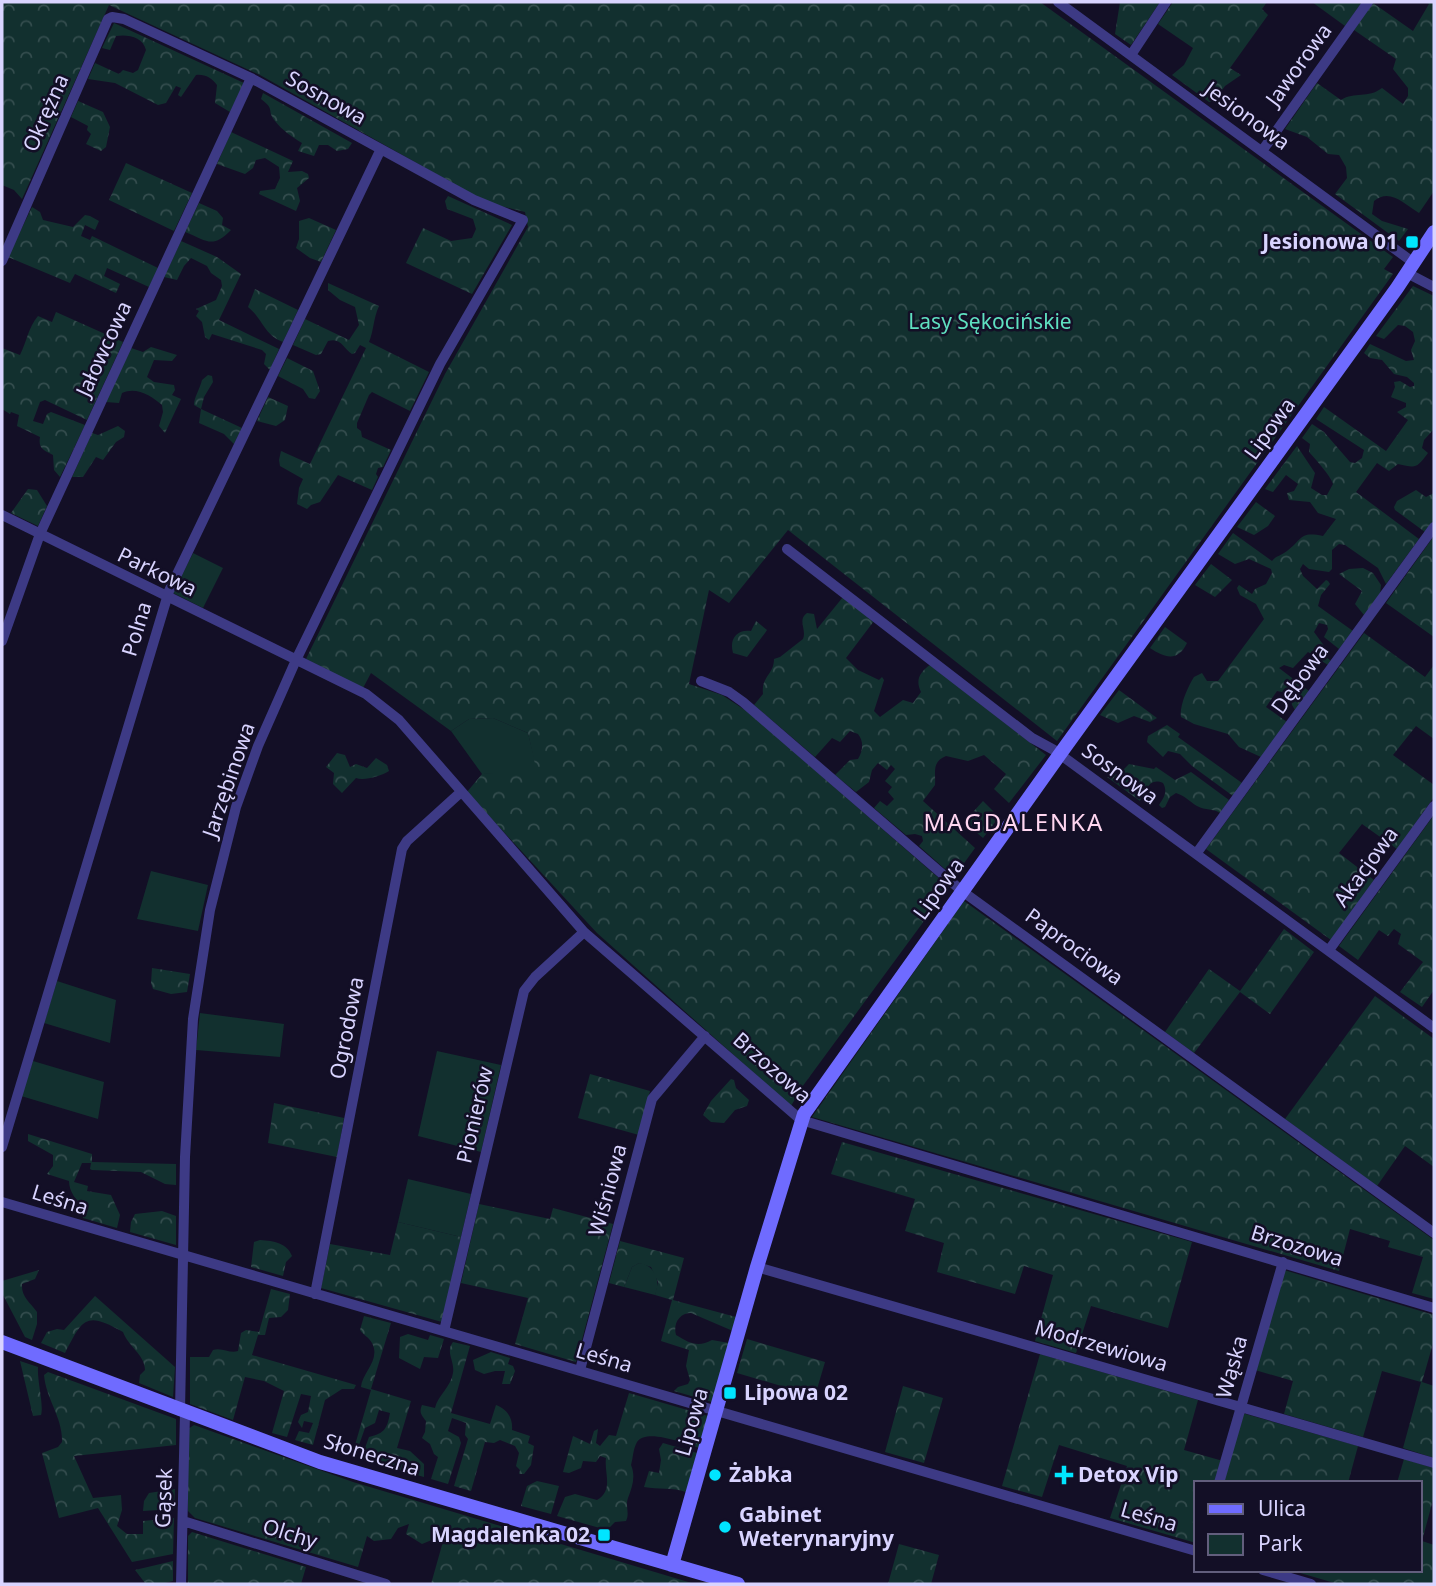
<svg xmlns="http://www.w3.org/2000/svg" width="1436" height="1586" font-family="'Noto Sans',sans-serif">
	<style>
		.green { fill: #12302f }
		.forest { fill: url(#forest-crowns) }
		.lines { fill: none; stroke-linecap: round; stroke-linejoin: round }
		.street { stroke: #3d3a85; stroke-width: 10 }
		.secondary { stroke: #6f6bff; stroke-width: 14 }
		.poi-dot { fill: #00e5ff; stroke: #130f26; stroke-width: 2.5 }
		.labels { text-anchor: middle; stroke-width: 5; stroke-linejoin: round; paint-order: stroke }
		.street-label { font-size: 21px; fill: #d9d4ff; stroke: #130f26 }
		.poi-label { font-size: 21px; font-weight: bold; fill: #d9d4ff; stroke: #130f26; text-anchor: start }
		.park-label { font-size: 21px; fill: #5fe0c0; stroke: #130f26 }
		.quarter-label { font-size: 24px; letter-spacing: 2px; fill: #ffd6f0; stroke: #130f26 }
	</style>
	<defs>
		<pattern id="forest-crowns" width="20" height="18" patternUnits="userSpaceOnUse" patternTransform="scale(1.75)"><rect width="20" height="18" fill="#12302f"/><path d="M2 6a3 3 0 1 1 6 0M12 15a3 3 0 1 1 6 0" fill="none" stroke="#344d4e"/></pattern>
	</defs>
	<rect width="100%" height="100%" fill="#130f26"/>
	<!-- green -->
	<path class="green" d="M193,553L223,568L203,608L173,593Z
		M493,718L528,733L538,773L482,774L451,731L469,719Z
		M151,871L208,885L198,931L137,919Z
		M57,981L116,1000L110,1043L44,1023Z
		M200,1013L284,1024L280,1057L196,1050Z
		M437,1051L501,1065L481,1152L418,1136Z
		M33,1061L104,1082L98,1119L21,1096Z
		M408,1179L471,1194L461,1237L398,1222Z
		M639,1263C655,1265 661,1281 655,1295L624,1287L632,1267Z"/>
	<!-- forest -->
	<path class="forest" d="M2,2H1040L1393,257L1384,269L1393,274L1057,741L788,530L729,603L709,590L689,684L722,695L748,712L949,887L802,1087L791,1106L597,933L467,792L482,774L506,772L507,758L516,756L524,773H537L528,733L493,718L469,719L451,731L371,673L363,688L306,659L445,374L528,227L525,212L488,203L260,75L109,5L22,199L14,190L2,185Z
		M1120,2H1160L1131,45L1115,34Z
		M1173,2H1267L1262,9L1268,15L1230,68L1241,75L1225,86L1213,102H1209L1172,75L1184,65L1193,48L1158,24Z
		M1312,2H1362L1345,26Z
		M1426,2H1434V191L1419,213C1404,204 1390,188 1374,201L1372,214L1382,221L1408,229L1399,241L1335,194L1347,178L1346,167L1339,155L1328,154L1307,137L1285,129L1317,83L1341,100C1355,91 1368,99 1382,88L1403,104L1408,96V88L1393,69L1396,59L1354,30L1373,3L1413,31L1429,4Z
		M114,23L244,83L230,112L215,103L217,85C212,78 205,74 196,75L181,97L178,95L181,88L176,86L166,103L158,105L115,83L88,79L95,63L119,74L123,70L133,73L138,70L146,50C143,37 128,34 116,36L110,50L102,48Z
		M263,93L352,143L348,149L337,151L328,145H319L314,156L298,151L302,143C292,137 282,130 275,121C266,110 276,110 261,99Z
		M78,101L103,112L110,127L106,147L101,151L86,144L91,134L87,130L88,126L71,117Z
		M231,132L293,161L288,172L302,171L308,174L309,178L297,188L300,201L296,211L259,194L260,191L275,189L280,178L279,167L265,158L256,160L253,168L245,174L217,164Z
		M126,163L192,193L174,231L109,200Z
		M448,196L512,225L472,294L406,263L423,228L451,241L472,238L476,229L473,219L447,209L445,201Z
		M199,203L217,211L223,218L222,225L231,230C212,249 208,241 185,232Z
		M32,207L40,212L43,220L73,227L85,215L90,216L99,221L95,230L85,225L81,236L90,240L92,236L158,268L149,287L107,268L104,276L120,284L116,293L75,274L70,283L8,257Z
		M309,218L336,230L321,262L310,258L296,248L299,239V221Z
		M181,241L217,257L241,274L219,320L279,349L270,370L264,364L266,354L262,350L212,334L209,340L205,337L202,322L196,316L199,311L196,309L216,300L222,286L221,280L211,273L207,266L191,258L184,266L177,280L164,277Z
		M328,283L379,306C373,319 374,330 369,342L429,372L410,411L372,392L369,395L357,423V428L361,431L362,437L391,450L383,467L378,468L376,474L378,477L372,490L338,475L320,502L311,505L307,509L297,504L299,488L303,479L280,466L279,460L281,451L310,464L366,348L360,345L355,353L352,354C343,348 341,337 328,341L321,354L316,355L293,345L305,319L349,340L359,325L355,307L340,300L328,290Z
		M1413,286L1434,296V429L1424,440L1422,448L1428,453C1416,469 1416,468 1398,464L1389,471L1377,463L1356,492L1419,539L1386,584L1378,568L1345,545L1339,544L1332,550V569L1329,572L1309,569L1303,564L1300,569L1303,576L1317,589L1326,580L1328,581L1330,584L1321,595L1318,606L1353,631L1339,649L1324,637L1328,629L1327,625L1319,623L1314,632L1325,647L1321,653L1331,661L1328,665L1308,652L1293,668L1284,665L1279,668L1309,691L1295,710L1292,705L1291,697L1287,693L1277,691L1266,707L1287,722L1261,757L1239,747L1228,734L1194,724L1181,717C1179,707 1188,686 1194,677L1202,673L1207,681H1218L1264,619L1256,604L1240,595L1237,588L1239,585L1252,594L1255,589L1266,584L1272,573L1271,569L1249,559L1235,564L1218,554L1233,533L1272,561C1277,555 1281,556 1287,551C1303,539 1299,531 1323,536L1336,519L1318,513L1310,502L1289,500L1287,493L1294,491L1298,484L1286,475L1273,492L1265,489L1297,446L1315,473L1311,488L1322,495H1327L1333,484C1330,475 1316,460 1309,452L1310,444L1302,438L1312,424L1324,432L1350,462L1355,463L1362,458L1364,450L1316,419L1324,407L1386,451L1408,420L1397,412L1406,407V403L1391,397L1395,387L1394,382L1400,381L1410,387L1414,386V383L1407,377L1394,374L1382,360L1370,358L1364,353L1370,344L1406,361L1414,360L1411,350L1415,341L1413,332L1405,326L1398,325L1384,339L1376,336Z
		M255,289L298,310L283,342C264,335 263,319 248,307Z
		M56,312L123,342L87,420L45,400L40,402L33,421L43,424L47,414L51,412L85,425L60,477L54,470L53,455C44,450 38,449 40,437L17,426L19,415L11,412L10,414L2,409V348L20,355C27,341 28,328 38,316L52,322Z
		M151,347L177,355L172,361L154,360L147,377L154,382L174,385L175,390L172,395L181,399L165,433L159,426L163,412L162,405C152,396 136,386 122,393L119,403L106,402L131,348L143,352Z
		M287,358L313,371L320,391L315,399L309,398L303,389L278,376Z
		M208,375L212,376L213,382L204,397L201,409L242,428L234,444L224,434L199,423L201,409L194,405C194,397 200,389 202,380Z
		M268,397L288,406L285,420L276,426L257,421Z
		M118,426L125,431L124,437L116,442L103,460L96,457L83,477H72L92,433L98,435Z
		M28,489L37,490L47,506L38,526L11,513Z
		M1416,490L1426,497L1434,493V520L1425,532L1395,510L1394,507L1397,501Z
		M1256,502L1275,516L1268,526L1254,535L1237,527Z
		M1434,536V637L1386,603Z
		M1211,564L1232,580L1215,597L1195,585Z
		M1363,568L1373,573L1381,585L1380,594L1364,615L1355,604L1362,591L1339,574L1349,569Z
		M843,597L874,621L846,658L858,670L879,680L882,677L884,680L874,711L880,717L903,700L913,703L921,692C915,680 920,672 930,665L1046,755L1009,803L994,789L1006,774L984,755L968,761L946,756C931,762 936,773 935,785L923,801L975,848L954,877L919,846L923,841L922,836L915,834L906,835L874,808L880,801L887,806L894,799L888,792L892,787L885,781L895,769L891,765L887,770L878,763L872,770L869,782L856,792L835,775L850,760L858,759C863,751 864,741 858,734L850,731L840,742L832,738L815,757L754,705L763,694C761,676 774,675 774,659L780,657L803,639C807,630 797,620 807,613L814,614L817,629Z
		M756,621L767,630L765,633L747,657L733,653C729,639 737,629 751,631Z
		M1165,627L1187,643C1178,662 1165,658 1150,648Z
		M1364,633L1425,677L1434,665V739L1416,726L1393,755L1434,785V797L1397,849L1362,824L1339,853L1374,880L1331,940L1206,849Z
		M1119,690L1157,718L1150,722L1134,716L1118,723L1100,715Z
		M1167,725L1180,734L1178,737L1242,783L1233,796L1192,766L1180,754L1168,751L1163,757L1147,742L1148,736Z
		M337,753L345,755L350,767L356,764L367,768L376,758L387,765L389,771C381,776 364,781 356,778L342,793L333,784L334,773L326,767Z
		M1129,764L1154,769L1156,767L1175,780L1191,772L1229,800L1220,813C1213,808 1206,811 1197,806C1189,801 1185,796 1176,793L1170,797L1165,807L1162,808L1159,805C1164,797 1168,792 1163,783C1149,777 1146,791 1140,801L1107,777L1120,773Z
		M983,801L999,817L983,838L964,822Z
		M1434,815V990L1422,1007L1400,992L1423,962L1398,944L1401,934L1394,929L1388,936L1379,930L1358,960L1339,946Z
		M964,901L1434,1240V1299L1412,1293L1423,1257L1388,1247L1390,1241L1350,1229L1339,1271L812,1117Z
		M1284,929L1314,952L1270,1014L1240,992L1194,1053L1165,1032L1209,969L1240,991Z
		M152,968L190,974L187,992L171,994L153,989L151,983Z
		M1375,996L1434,1039V1167L1405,1146L1377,1186L1285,1119Z
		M590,1074L650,1091L639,1135L578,1118Z
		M731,1079L734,1080L736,1088L749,1100L747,1106L735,1110L724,1123L711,1122L703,1115L711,1101Z
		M274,1103L344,1118L337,1157L268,1143Z
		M28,1134L92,1154V1162L176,1164V1185L165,1184L141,1172L92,1170L90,1169L91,1163H82L74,1182L88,1186L87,1191L111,1195L120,1215L117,1228L83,1218L84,1207C76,1201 69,1191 69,1181L47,1174L53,1166V1155L28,1141Z
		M842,1142L1192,1242L1168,1328L1091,1306L1076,1353L1035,1341L1053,1275L1024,1266L1015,1294L937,1272L944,1243L905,1231L915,1199L831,1174Z
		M479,1204L550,1219L553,1208L613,1224L576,1362L515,1344L528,1298L461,1283Z
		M162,1211L176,1216V1245L130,1232L131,1222L135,1214Z
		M398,1222L461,1237L442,1322L321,1288L330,1244L390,1255Z
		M260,1240C274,1241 287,1243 292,1256L286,1262L283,1276L251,1267L254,1242Z
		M620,1241L684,1258L673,1300L736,1317L733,1331L691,1313C679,1313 673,1324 676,1335C689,1343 698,1348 712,1340L729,1343L712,1402L674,1391L678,1387L688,1384L690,1380L686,1366L689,1350L661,1341L672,1300L655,1295L658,1282L651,1267L639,1263L632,1267L624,1287L609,1283Z
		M39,1270L35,1279L22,1284C21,1297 30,1302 37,1312V1324L32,1340L25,1337L2,1293V1281Z
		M1284,1270L1434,1315V1340L1422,1382L1434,1386V1458L1403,1448L1421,1382L1382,1371L1363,1437L1284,1414L1293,1381L1255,1370Z
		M271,1289L290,1294L288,1310L281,1317L269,1318L265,1335H258L252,1355L356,1385L354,1389H342L325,1400L313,1445L295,1440L299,1431L309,1433L313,1423L304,1421L302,1428L298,1422L301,1415L308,1412L311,1396L301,1394L287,1437L272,1433L284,1391L264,1381L245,1377L233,1420L190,1404V1357H209L213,1350C222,1347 230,1354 238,1351L241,1333L246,1330L259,1332Z
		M95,1296L175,1367L173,1397L139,1383L140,1375L145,1370C145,1355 128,1346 123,1332C86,1311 83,1318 65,1353L41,1343L47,1332L57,1329L64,1330Z
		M364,1316L391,1323L371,1389L411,1401L397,1448L410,1451L424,1464V1477L361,1459L369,1437C385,1433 387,1429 390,1413L379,1410L375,1423L365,1428L359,1445H355L371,1390L361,1387C362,1373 381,1360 372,1343C369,1337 363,1335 360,1330Z
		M408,1334L428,1340L430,1335L444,1339L438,1358L424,1357L420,1369L399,1358L400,1337Z
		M747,1339L825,1362L815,1396L737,1373Z
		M453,1342L470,1346L451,1413L490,1424L496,1405C507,1409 513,1418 512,1430L530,1436L528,1443L534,1446L531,1465L524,1474H519L520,1470L516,1466L519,1453L515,1446L500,1440L494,1443L485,1442L471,1491L454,1486L468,1439L465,1435L466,1423L452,1418L448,1431L459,1437L461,1443L448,1484L431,1479L438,1457L434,1454L430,1444L422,1438L425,1432L426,1421C421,1414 419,1413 422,1405L435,1408C438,1395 451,1387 453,1373C455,1361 445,1352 453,1342Z
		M491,1352L510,1358L508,1364L513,1366L515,1371L510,1384H502L505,1371H495L484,1374L475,1370L473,1360Z
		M1040,1354L1198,1400L1184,1450L1223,1461L1217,1483H1196V1543L1110,1518L1127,1466L1059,1445L1042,1497L1002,1486Z
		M20,1361L38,1367C37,1381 44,1405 41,1415L33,1416Z
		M48,1372L176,1419V1445L74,1456L93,1498L121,1495L122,1510L117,1526L127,1534H143V1521L174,1518L173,1554L132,1562L98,1508L59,1518L42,1453L58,1447L62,1442C63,1418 46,1399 44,1375Z
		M903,1386L943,1398L924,1463L885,1452Z
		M629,1393L708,1416L699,1448C685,1444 647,1428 637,1442C633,1449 633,1458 631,1465C636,1477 632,1487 628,1498C625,1506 630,1513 626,1521L615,1522L607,1530L557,1516L565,1497L575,1494L597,1500C614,1490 604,1474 606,1458L600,1456L596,1462L583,1461L581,1468L569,1473L563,1472L573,1436L590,1444L594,1431L598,1429L596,1443L600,1446L609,1435L616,1436Z
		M1242,1413L1358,1446L1348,1483H1222Z
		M194,1425L353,1482L695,1584H431L444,1538L439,1537L422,1544L406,1534L409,1524L398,1528L391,1539L374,1541L367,1536L358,1567L195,1518L188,1511V1429Z
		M663,1443L697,1453L686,1492C672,1487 659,1490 644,1487L649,1471L659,1473L661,1460L659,1449Z
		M1404,1459L1434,1468V1496L1422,1541L1434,1545V1584H1338L1290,1570H1420V1483H1397Z
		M537,1481L559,1486L551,1514L521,1506L527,1486Z
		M175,1489L174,1509L143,1511L144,1501L149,1493Z
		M192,1532L306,1567L301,1584H188V1536Z
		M899,1544L939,1555L931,1584H888Z
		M173,1561V1581L161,1584L145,1583L135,1570Z"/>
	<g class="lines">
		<!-- street -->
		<path class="street" d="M1058,2L1414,263
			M1131,55L1166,2
			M1262,151L1368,2
			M2,261L108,19L112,17L124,19L251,78L474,200L523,220L440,364L296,660L258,746L236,807L210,910L193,1019L185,1157L180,1411
			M1407,273L1434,287
			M2,515L366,694L399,720L584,932L801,1120L1434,1308
			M787,549L1032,738L1054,750L1434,1028
			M2,641L40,534L251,78
			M701,681L729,692L743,702L962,891L1434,1233
			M1196,854L1434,527
			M1329,950L1434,806
			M2,1147L169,591L380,151
			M2,1202L1196,1551
			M757,1267L1434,1463
			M315,1294L402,849L407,841L461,792
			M444,1331L524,991L535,977L584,932
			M580,1370L652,1099L705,1036
			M1219,1483L1283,1262
			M183,1521L386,1584
			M1263,1570L1311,1584
			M181,1584L185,1413"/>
		<!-- secondary -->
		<path class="secondary" d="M2,1342L320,1462L738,1584
			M672,1565L757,1267L804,1114L1060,754L1397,288L1434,232"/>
	</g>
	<!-- markers -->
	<g class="poi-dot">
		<rect x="1405" y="235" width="14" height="14" rx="3.5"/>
		<rect x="723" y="1386" width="14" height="14" rx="3.5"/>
		<circle cx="715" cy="1475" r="7"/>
		<path d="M1060.5 1464.5h7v7h7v7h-7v7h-7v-7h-7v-7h7z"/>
		<circle cx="725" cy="1527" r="7"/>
		<rect x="597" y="1528" width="14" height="14" rx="3.5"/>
	</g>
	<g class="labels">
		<!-- street labels -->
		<g class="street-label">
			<text transform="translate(1299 65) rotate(-54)" y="7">Jaworowa</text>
			<text transform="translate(326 98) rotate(29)" y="7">Sosnowa</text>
			<text transform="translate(46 113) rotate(-66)" y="7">Okrężna</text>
			<text transform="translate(1247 116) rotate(36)" y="7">Jesionowa</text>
			<text transform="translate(104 349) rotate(-65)" y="7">Jałowcowa</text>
			<text transform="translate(1270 429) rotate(-54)" y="7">Lipowa</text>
			<text transform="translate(157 572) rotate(26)" y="7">Parkowa</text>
			<text transform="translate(137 629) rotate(-73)" y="7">Polna</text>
			<text transform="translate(1300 679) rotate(-54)" y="7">Dębowa</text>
			<text transform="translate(1120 774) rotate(36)" y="7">Sosnowa</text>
			<text transform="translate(229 780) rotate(-71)" y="7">Jarzębinowa</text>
			<text transform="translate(1366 867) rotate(-54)" y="7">Akacjowa</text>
			<text transform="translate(939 889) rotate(-54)" y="7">Lipowa</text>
			<text transform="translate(1074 947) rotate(36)" y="7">Paprociowa</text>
			<text transform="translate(347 1028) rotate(-79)" y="7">Ogrodowa</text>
			<text transform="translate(772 1068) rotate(41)" y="7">Brzozowa</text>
			<text transform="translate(475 1115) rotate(-77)" y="7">Pionierów</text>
			<text transform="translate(608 1190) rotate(-75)" y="7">Wiśniowa</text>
			<text transform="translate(60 1200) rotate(17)" y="7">Leśna</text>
			<text transform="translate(1297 1246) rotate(17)" y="7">Brzozowa</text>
			<text transform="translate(1101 1346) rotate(16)" y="7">Modrzewiowa</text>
			<text transform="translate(604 1358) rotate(16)" y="7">Leśna</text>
			<text transform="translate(1232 1367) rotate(-74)" y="7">Wąska</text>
			<text transform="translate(692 1422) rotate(-74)" y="7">Lipowa</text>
			<text transform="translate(372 1455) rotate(17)" y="7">Słoneczna</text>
			<text transform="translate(164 1498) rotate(-88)" y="7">Gąsek</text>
			<text transform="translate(1149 1517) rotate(16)" y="7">Leśna</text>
			<text transform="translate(290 1534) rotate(17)" y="7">Olchy</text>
		</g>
		<!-- poi labels -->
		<g class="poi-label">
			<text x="1398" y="249" text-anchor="end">Jesionowa 01</text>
			<text x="744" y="1400">Lipowa 02</text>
			<text x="729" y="1482">Żabka</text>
			<text x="1078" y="1482">Detox Vip</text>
			<text x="739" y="1522">Gabinet<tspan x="739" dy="24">Weterynaryjny</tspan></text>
			<text x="590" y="1542" text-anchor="end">Magdalenka 02</text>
		</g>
		<!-- park labels -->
		<g class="park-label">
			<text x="990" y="329">Lasy Sękocińskie</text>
		</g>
		<!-- quarter labels -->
		<g class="quarter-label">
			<text x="1014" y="831">MAGDALENKA</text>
		</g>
	</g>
	<!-- border -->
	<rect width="1436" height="1586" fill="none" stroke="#d9d4ff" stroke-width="7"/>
	<!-- legend -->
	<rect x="1194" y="1481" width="228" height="91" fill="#130f26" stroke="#625e7d" stroke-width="2"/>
	<rect x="1208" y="1504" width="35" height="10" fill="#6f6bff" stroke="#625e7d" stroke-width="2"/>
	<text x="1258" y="1516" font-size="21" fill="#d9d4ff">Ulica</text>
	<rect x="1208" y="1534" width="35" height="21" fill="#12302f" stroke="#625e7d" stroke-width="2"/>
	<text x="1258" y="1551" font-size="21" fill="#d9d4ff">Park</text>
</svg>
